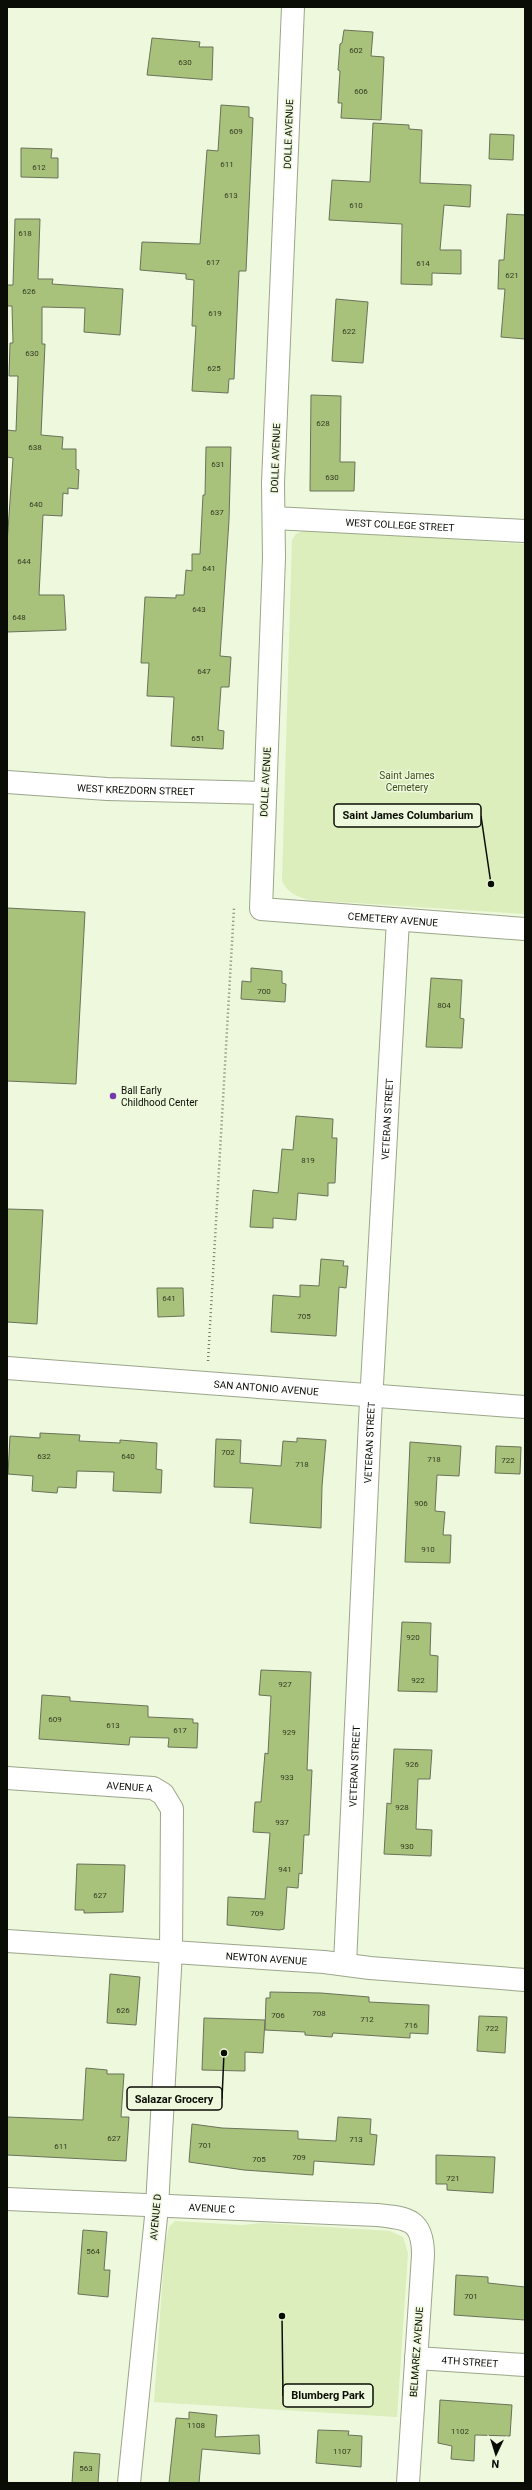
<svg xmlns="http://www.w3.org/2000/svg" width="532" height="2490" font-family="Roboto,sans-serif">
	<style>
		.green { fill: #dbeebb }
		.building { fill: #a9c27b; stroke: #69725a }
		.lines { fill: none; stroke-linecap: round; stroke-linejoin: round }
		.minor-casing { stroke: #9ba58b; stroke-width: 24 }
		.path { stroke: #767d6b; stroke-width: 2.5; stroke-dasharray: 1 3; stroke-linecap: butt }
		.minor { stroke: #fff; stroke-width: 22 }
		.poi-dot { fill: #7538ad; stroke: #edf8dc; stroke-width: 1.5 }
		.labels { text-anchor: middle; stroke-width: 3; stroke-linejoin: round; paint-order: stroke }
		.number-label { font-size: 8px; fill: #323a22 }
		.street-label { font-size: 10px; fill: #0a0d05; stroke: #edf8dc }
		.park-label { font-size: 10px; fill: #3e4e1b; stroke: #edf8dc }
		.poi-label { font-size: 10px; fill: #0a0d05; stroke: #edf8dc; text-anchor: start }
		.leader { fill: none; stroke: #0a0d05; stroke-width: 1.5 }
		.callout-dot { fill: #0a0d05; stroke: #edf8dc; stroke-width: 1.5 }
		.callout { fill: #edf8dc; stroke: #0a0d05; stroke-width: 1.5 }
		.callout-label { font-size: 11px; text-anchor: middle; font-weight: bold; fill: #0a0d05 }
	</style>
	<rect width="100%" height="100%" fill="#edf8dc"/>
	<!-- green -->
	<path class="green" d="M308,529L525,544V914L309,900C297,897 287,892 282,881L292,540L296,534Z
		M175,2221L241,2225L263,2223L390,2231L403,2237L408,2253L397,2417L154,2402L165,2245L169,2227Z"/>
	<!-- building -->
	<path class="building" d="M344,30L373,32L371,56L384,57L381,120L341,118L342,103H338L340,71L338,70L340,44L342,43Z
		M152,38L200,42L199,47H213L212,80L147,75Z
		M221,105L249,107V117L253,118L246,271H239L234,379H229L228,393L192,391L196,326H192L194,280L186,279V274L140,270L142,242L200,244L207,150L218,151Z
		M373,123L409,125V129L422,130L420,183L471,185L470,207L444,205L440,250H461V274L432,273V285L401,284L402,224L329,220L332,180L370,182Z
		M490,134L514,135L513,160L489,159Z
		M21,148L52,149L51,158H58V178L21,177Z
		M507,214L525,215V339L501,337L505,289H498L499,260H504Z
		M15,219H40L38,279H53L52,284L123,289L120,335L84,332L85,308L42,307V344H45L41,435L63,437L62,449H76V469L79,470L78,489L68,488V494L63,493L62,516L43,515L39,595H64L66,630L7,632V544L13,458L7,457V430L16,431L18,376H9L10,343H13L12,306H7V285H13Z
		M336,299L368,302L363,363L332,361Z
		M311,395L341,396L340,462H355L354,491H310Z
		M206,447H231L229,520L220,656L231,657L229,687H221L218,730L224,731L223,749L171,746L174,697L147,696L149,663H141L145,597L176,598V595H184L186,570L192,571V554H200L203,495H205Z
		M7,908L85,912L76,1084L7,1081Z
		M251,968L282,971V983L286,984L285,1002L241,999L242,981L251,982Z
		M431,978L462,980L460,1018L464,1019L462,1048L426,1047Z
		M296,1116L333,1119L332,1138H337L335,1183H328V1196L298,1193L296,1220L273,1218V1228L250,1227L253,1190L278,1193L282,1149L293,1150Z
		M7,1209L43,1210L37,1324L7,1322Z
		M321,1259L344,1261L343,1266H348L346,1288L339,1287L336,1336L271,1332L273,1295L300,1297V1285L319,1286Z
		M157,1288H183L184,1316L158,1317Z
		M40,1433L80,1435L79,1441L120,1443V1440L157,1443L156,1469L162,1470L161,1493L113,1491L114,1472L77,1471L76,1488L58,1487L57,1493L32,1491L33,1476L8,1474L10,1436L40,1438Z
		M297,1438L326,1440L322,1486L321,1528L250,1523L253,1488L214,1487L216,1439L241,1440L240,1463L281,1466L283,1441L297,1442Z
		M410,1442L461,1446L459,1476L437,1475L435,1511L445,1512L443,1535H451L450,1563L405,1562Z
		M496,1446L521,1447L520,1474L495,1473Z
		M402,1622L431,1623L430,1655L438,1656L437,1692L398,1691Z
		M261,1670L311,1672L307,1770H312L309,1835H304L302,1874L299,1873L298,1888L287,1887L284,1929L279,1930L227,1925L228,1897L265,1899L270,1833L253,1832L255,1802H261L265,1753L268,1754L271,1696L259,1695Z
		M42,1695L70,1697V1701L148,1706V1717L193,1719V1723H198L197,1748L168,1747L169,1738L130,1737L129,1745L39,1739Z
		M394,1749L432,1750L430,1779H418L416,1829L432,1830L431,1856L384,1854L387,1803L391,1804Z
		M77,1864L125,1865L123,1912L84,1913V1910H75Z
		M110,1974L140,1977L136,2025L107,2023Z
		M270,1992L321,1993L369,1997V2002L429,2005L428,2034L410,2033V2038L333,2033L332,2037L305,2035V2032L265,2030L266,1998H270Z
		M479,2016L507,2017L505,2053L477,2051Z
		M204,2018L265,2020L263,2053L245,2052V2071L202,2070Z
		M86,2068L107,2070V2074H124L121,2117H129L126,2161L7,2155V2117L83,2120Z
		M338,2117L371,2119L370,2134L377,2135L374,2165L314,2161L313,2175L244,2170L189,2162L192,2124L222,2128L298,2131V2139L336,2141Z
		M436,2155L495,2157L493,2193L447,2190V2184H436Z
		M83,2230L107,2232L104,2270H110L108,2297L78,2294Z
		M456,2275L488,2277V2283L525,2287V2320L454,2315Z
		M440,2400L512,2405L510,2436L475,2435L474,2461L451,2459L452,2446L438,2443Z
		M189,2412L217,2415L215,2437L259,2435L260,2454L202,2449L199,2483H169L176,2418L189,2419Z
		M318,2430L349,2431L348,2435L362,2436L361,2467L316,2463Z
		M74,2452L100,2454L98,2483H72Z"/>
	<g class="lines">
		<defs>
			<g id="minor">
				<path id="s1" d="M293,7L273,483L274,558L261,909L525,929"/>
				<path id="s2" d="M274,518L525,531"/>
				<path id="s3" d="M7,782L107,789L264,793"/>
				<path id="s4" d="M7,1368L525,1407"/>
				<path id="s5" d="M7,1778L153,1788L163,1794L172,1809L171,1951L157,2207L129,2483"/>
				<path id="s6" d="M7,1941L324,1962L370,1968L525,1980"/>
				<path id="s7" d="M345,1964L370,1420L398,920"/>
				<path id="s8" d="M7,2199L377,2215C409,2218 423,2220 423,2255L408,2483"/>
				<path id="s9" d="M416,2358L525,2365"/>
			</g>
		</defs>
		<!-- minor casing -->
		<use href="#minor" class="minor-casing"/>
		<!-- path -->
		<path class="path" d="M208,1361L234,908"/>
		<!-- minor -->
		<use href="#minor" class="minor"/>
	</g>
	<!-- markers -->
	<circle class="poi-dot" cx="113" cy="1096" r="4"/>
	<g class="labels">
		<!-- number labels -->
		<g class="number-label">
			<text x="356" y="53">602</text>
			<text x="185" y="65">630</text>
			<text x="361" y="94">606</text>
			<text x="236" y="134">609</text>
			<text x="227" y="167">611</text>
			<text x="39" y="170">612</text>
			<text x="231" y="198">613</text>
			<text x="356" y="208">610</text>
			<text x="25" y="236">618</text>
			<text x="213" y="265">617</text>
			<text x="423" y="266">614</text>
			<text x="512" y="278">621</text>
			<text x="29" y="294">626</text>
			<text x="215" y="316">619</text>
			<text x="349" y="334">622</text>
			<text x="32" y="356">630</text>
			<text x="214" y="371">625</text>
			<text x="323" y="426">628</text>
			<text x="35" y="450">638</text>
			<text x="218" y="467">631</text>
			<text x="332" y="480">630</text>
			<text x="36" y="507">640</text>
			<text x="217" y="515">637</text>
			<text x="24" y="564">644</text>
			<text x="209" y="571">641</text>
			<text x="199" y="612">643</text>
			<text x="19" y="620">648</text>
			<text x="204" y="674">647</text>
			<text x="198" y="741">651</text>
			<text x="264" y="994">700</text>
			<text x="444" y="1008">804</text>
			<text x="308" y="1163">819</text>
			<text x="169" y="1301">641</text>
			<text x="304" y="1319">705</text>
			<text x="228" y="1455">702</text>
			<text x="44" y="1459">632</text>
			<text x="128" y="1459">640</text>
			<text x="434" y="1462">718</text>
			<text x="508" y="1463">722</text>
			<text x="302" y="1467">718</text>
			<text x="421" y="1506">906</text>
			<text x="428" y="1552">910</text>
			<text x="413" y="1640">920</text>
			<text x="418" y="1683">922</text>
			<text x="285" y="1687">927</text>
			<text x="55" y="1722">609</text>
			<text x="113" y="1728">613</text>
			<text x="180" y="1733">617</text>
			<text x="289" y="1735">929</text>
			<text x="412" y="1767">926</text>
			<text x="287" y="1780">933</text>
			<text x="402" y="1810">928</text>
			<text x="282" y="1825">937</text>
			<text x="407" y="1849">930</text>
			<text x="285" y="1872">941</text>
			<text x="100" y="1898">627</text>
			<text x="257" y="1916">709</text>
			<text x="123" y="2013">626</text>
			<text x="319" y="2016">708</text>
			<text x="278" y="2018">706</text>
			<text x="367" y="2022">712</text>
			<text x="411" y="2028">716</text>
			<text x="492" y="2031">722</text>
			<text x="114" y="2141">627</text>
			<text x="356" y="2142">713</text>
			<text x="205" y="2148">701</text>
			<text x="61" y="2149">611</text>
			<text x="299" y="2160">709</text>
			<text x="259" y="2162">705</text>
			<text x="453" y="2181">721</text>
			<text x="93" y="2254">564</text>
			<text x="471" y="2299">701</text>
			<text x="196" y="2428">1108</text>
			<text x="460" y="2434">1102</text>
			<text x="342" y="2454">1107</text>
			<text x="86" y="2471">563</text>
		</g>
		<!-- street labels -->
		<g class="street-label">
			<text transform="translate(288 134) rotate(-88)" y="4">DOLLE AVENUE</text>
			<text transform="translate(275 458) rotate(-88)" y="4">DOLLE AVENUE</text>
			<text dy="4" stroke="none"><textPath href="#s2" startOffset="126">WEST COLLEGE STREET</textPath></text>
			<text transform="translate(265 782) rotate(-87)" y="4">DOLLE AVENUE</text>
			<text dy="4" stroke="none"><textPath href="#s3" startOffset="129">WEST KREZDORN STREET</textPath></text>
			<text dy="4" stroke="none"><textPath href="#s1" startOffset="1035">CEMETERY AVENUE</textPath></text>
			<text dy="4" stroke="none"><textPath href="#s7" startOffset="846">VETERAN STREET</textPath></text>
			<text dy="4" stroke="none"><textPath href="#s4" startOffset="260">SAN ANTONIO AVENUE</textPath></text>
			<text dy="4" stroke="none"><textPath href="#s7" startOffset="522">VETERAN STREET</textPath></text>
			<text dy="4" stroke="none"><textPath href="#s7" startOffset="198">VETERAN STREET</textPath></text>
			<text dy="4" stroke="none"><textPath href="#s5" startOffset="123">AVENUE A</textPath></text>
			<text dy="4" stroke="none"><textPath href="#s6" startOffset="260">NEWTON AVENUE</textPath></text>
			<text dy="4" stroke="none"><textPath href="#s8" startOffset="205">AVENUE C</textPath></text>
			<text transform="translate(155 2217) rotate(-85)" y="4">AVENUE D</text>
			<text transform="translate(416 2352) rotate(-86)" y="4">BELMAREZ AVENUE</text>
			<text dy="4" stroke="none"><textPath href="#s9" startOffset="54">4TH STREET</textPath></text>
		</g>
		<!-- park labels -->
		<g class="park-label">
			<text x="407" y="779">Saint James<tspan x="407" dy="12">Cemetery</tspan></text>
		</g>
		<!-- poi labels -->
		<g class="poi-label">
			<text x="121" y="1094">Ball Early<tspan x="121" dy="12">Childhood Center</tspan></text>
		</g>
	</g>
	<!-- callouts -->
	<path class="leader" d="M491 884L481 816M224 2053L222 2099M282 2316L283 2396"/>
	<g class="callout-dot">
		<circle cx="491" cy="884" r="4"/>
		<circle cx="224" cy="2053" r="4"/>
		<circle cx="282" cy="2316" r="4"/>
	</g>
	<g class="callout">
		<rect x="334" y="804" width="147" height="23" rx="4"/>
		<rect x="127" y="2087" width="95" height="23" rx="4"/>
		<rect x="283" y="2384" width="90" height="23" rx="4"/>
	</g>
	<g class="callout-label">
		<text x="408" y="819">Saint James Columbarium</text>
		<text x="174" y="2103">Salazar Grocery</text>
		<text x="328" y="2399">Blumberg Park</text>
	</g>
	<!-- border -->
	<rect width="532" height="2490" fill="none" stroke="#0a0d05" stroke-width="16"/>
	<!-- north arrow -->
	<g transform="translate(496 2454) rotate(184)" stroke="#edf8dc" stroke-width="3" paint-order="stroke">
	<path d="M0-3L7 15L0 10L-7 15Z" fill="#0a0d05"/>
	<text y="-6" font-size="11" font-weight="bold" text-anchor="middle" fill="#0a0d05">N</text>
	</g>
</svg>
